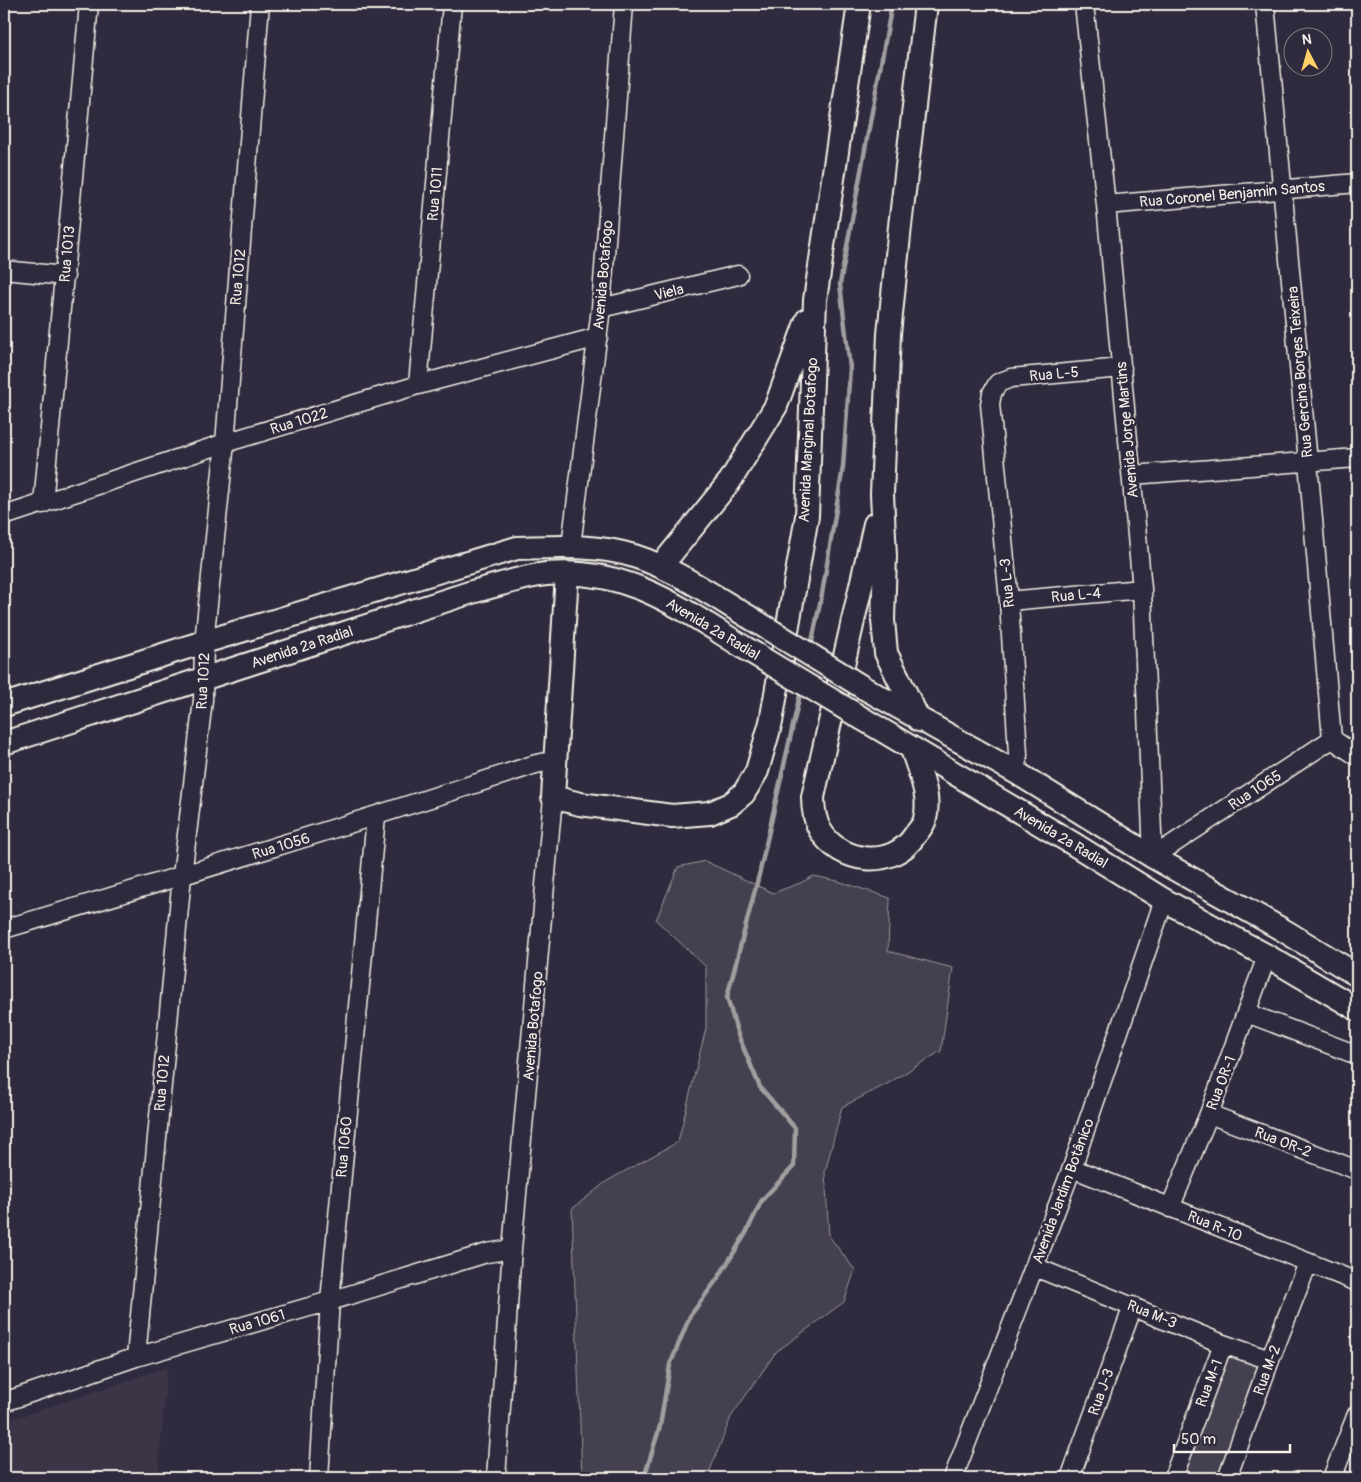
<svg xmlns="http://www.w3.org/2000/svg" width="1361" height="1482" font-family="Pangolin,sans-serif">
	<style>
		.built { fill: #3b3647 }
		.green { fill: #454050; stroke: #9c989c }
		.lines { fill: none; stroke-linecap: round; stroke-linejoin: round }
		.stream { stroke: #a19ea0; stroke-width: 4.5 }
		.minor-casing { stroke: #f4f1e8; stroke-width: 21 }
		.major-casing { stroke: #f4f1e8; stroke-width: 26 }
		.minor { stroke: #2f2a3d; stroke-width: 18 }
		.major { stroke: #2f2a3d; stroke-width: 22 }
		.major-bridge-casing { stroke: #f4f1e8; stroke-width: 26; stroke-linecap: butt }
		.major-bridge { stroke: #2f2a3d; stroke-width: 22 }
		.labels { text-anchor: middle; stroke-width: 5; stroke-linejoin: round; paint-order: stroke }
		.street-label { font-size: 15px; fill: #f4f1e8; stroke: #2f2a3d }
	</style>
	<rect width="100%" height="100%" fill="#2f2a3d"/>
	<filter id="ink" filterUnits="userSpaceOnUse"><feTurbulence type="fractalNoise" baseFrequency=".02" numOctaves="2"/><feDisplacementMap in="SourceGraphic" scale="10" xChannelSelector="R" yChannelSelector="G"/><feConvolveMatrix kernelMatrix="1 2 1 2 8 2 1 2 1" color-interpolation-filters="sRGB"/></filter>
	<g filter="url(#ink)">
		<!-- built -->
		<path class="built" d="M167,1367L158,1478H4V1422Z"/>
		<!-- green -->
		<path class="green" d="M705,861L773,893L800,883L814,876L838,881L890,898L888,951L953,968L941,1051L887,1084L842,1107L825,1172L829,1236L855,1270L844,1302L776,1352L731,1417L707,1478H582L572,1209L607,1181L678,1142L706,1028V967L656,920L678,867Z
			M1225,1354L1262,1366L1222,1478H1198L1183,1474Z"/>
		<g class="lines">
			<!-- stream -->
			<path class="stream" d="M811,646L822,594L843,467L850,368L840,284L892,4
				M644,1478L660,1426L670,1365L690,1316L718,1278L746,1233L762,1200L794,1166L795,1128L760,1087L738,1035L727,997L760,871L801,690"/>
			<defs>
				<path id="minor" d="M1084,4L1106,205L1142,589L1153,857
					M1265,4L1308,462L1332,739
					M1106,205L1357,183
					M4,270L65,276
					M601,308L738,275
					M418,385L452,4
					M1132,475L1357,458
					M43,504L89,4
					M4,516L225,443L418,385L598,337
					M571,546L601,308L624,4
					M1009,601L1142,589
					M1017,773L1018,754L1009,601L990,404L992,393L998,383L1011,378L1122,368
					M1153,857L1332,739L1357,756
					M4,929C182,876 359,822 536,764L557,760
					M1247,1013L1357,1055
					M1209,1114L1357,1170
					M1072,1168L1357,1282
					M1170,1208L1209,1114L1267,956
					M1035,1267L1223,1344L1270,1360
					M136,1357L182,876L203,700L204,642L225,443L260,4
					M4,1402L136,1357L330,1301L487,1253L512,1249
					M319,1478L330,1301L376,817
					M496,1478L512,1249L553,797
					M953,1478L1072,1168L1164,900
					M1070,1478L1133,1306
					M1173,1478L1223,1344
					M1227,1478L1270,1360L1308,1263
					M1332,1478L1357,1414"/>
				<path id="major" d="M875,524L813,797C813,808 814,819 820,830C840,864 893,870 915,835C918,831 924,825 925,819C931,795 919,772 912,749
					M661,566L730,481L776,406L807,320
					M567,574L553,797L580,804L672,816L710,813L731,804L744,793L757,771L771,722L807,516L815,300L859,4
					M864,688L1017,773L1153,857L1283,930L1357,975
					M4,705L204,642L517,548C556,547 596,544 634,556C675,569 712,595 749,617
					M863,719L1072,843L1164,900L1267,956L1357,1009
					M919,720L886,653L883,620L885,556L882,494L889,334L900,226L926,4
					M4,743L472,592C496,586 521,577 546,574C627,567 679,607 745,648"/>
			</defs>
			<!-- minor casing -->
			<use href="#minor" class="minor-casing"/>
			<!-- major casing -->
			<use href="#major" class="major-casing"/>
			<!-- minor -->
			<use href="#minor" class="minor"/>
			<!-- major -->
			<use href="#major" class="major"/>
			<defs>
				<path id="major-bridge" d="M749,617L864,688
					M745,648L863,719"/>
			</defs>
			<!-- major-bridge casing -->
			<use href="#major-bridge" class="major-bridge-casing"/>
			<!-- major-bridge -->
			<use href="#major-bridge" class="major-bridge"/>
		</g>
	</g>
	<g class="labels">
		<!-- street labels -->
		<g class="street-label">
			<text transform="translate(435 194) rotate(-85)" y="5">Rua 1011</text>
			<text transform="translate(1232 194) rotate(-5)" y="5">Rua Coronel Benjamin Santos</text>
			<text transform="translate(67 254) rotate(-85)" y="5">Rua 1013</text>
			<text transform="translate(603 275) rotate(-85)" y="5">Avenida Botafogo</text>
			<text transform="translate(238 277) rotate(-85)" y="5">Rua 1012</text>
			<text transform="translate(669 292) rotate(-14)" y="5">Viela</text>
			<text transform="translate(1300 372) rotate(-95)" y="5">Rua Gercina Borges Teixeira</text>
			<text transform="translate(1054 374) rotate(-5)" y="5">Rua L-5</text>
			<text transform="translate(299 421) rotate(-17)" y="5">Rua 1022</text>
			<text transform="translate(1127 430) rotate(-95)" y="5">Avenida Jorge Martins</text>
			<text transform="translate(808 440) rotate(-87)" y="5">Avenida Marginal Botafogo</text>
			<text transform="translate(1007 583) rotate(-95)" y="5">Rua L-3</text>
			<text transform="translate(1076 595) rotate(-5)" y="5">Rua L-4</text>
			<text transform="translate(713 629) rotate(31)" y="5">Avenida 2ª Radial</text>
			<text transform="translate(302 647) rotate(-18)" y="5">Avenida 2ª Radial</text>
			<text transform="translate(203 681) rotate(-87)" y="5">Rua 1012</text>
			<text transform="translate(1255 790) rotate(-33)" y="5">Rua 1065</text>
			<text transform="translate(1061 837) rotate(31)" y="5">Avenida 2ª Radial</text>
			<text transform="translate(281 846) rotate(-17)" y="5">Rua 1056</text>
			<text transform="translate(533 1026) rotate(-85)" y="5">Avenida Botafogo</text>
			<text transform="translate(162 1083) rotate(-85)" y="5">Rua 1012</text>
			<text transform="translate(1221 1083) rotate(-69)" y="5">Rua OR-1</text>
			<text transform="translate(1283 1142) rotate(21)" y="5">Rua OR-2</text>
			<text transform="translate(344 1147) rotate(-85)" y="5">Rua 1060</text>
			<text transform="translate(1063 1191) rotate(-70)" y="5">Avenida Jardim Botânico</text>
			<text transform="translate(1215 1226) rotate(22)" y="5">Rua R-10</text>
			<text transform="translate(1152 1314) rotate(22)" y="5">Rua M-3</text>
			<text transform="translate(257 1322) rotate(-16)" y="5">Rua 1061</text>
			<text transform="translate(1267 1370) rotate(-70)" y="5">Rua M-2</text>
			<text transform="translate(1209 1383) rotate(-69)" y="5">Rua M-1</text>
			<text transform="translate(1101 1392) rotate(-70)" y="5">Rua J-3</text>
		</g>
	</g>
	<!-- margin -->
	<rect width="1361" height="1482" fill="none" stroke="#2f2a3d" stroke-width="20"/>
	<rect x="10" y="10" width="1341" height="1462" fill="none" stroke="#f4f1e8" stroke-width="2" filter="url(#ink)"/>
	<!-- north arrow -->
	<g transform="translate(1308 52) rotate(354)"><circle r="24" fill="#2f2a3d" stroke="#7e7a81"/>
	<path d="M0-4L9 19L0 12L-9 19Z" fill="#ffd166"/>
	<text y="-8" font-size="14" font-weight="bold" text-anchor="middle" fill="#f4f1e8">N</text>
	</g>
	<!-- scale -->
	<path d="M1174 1444v8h116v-8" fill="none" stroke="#f4f1e8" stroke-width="2.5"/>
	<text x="1181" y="1444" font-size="15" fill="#f4f1e8" stroke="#2f2a3d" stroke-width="4" paint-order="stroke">50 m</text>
</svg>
